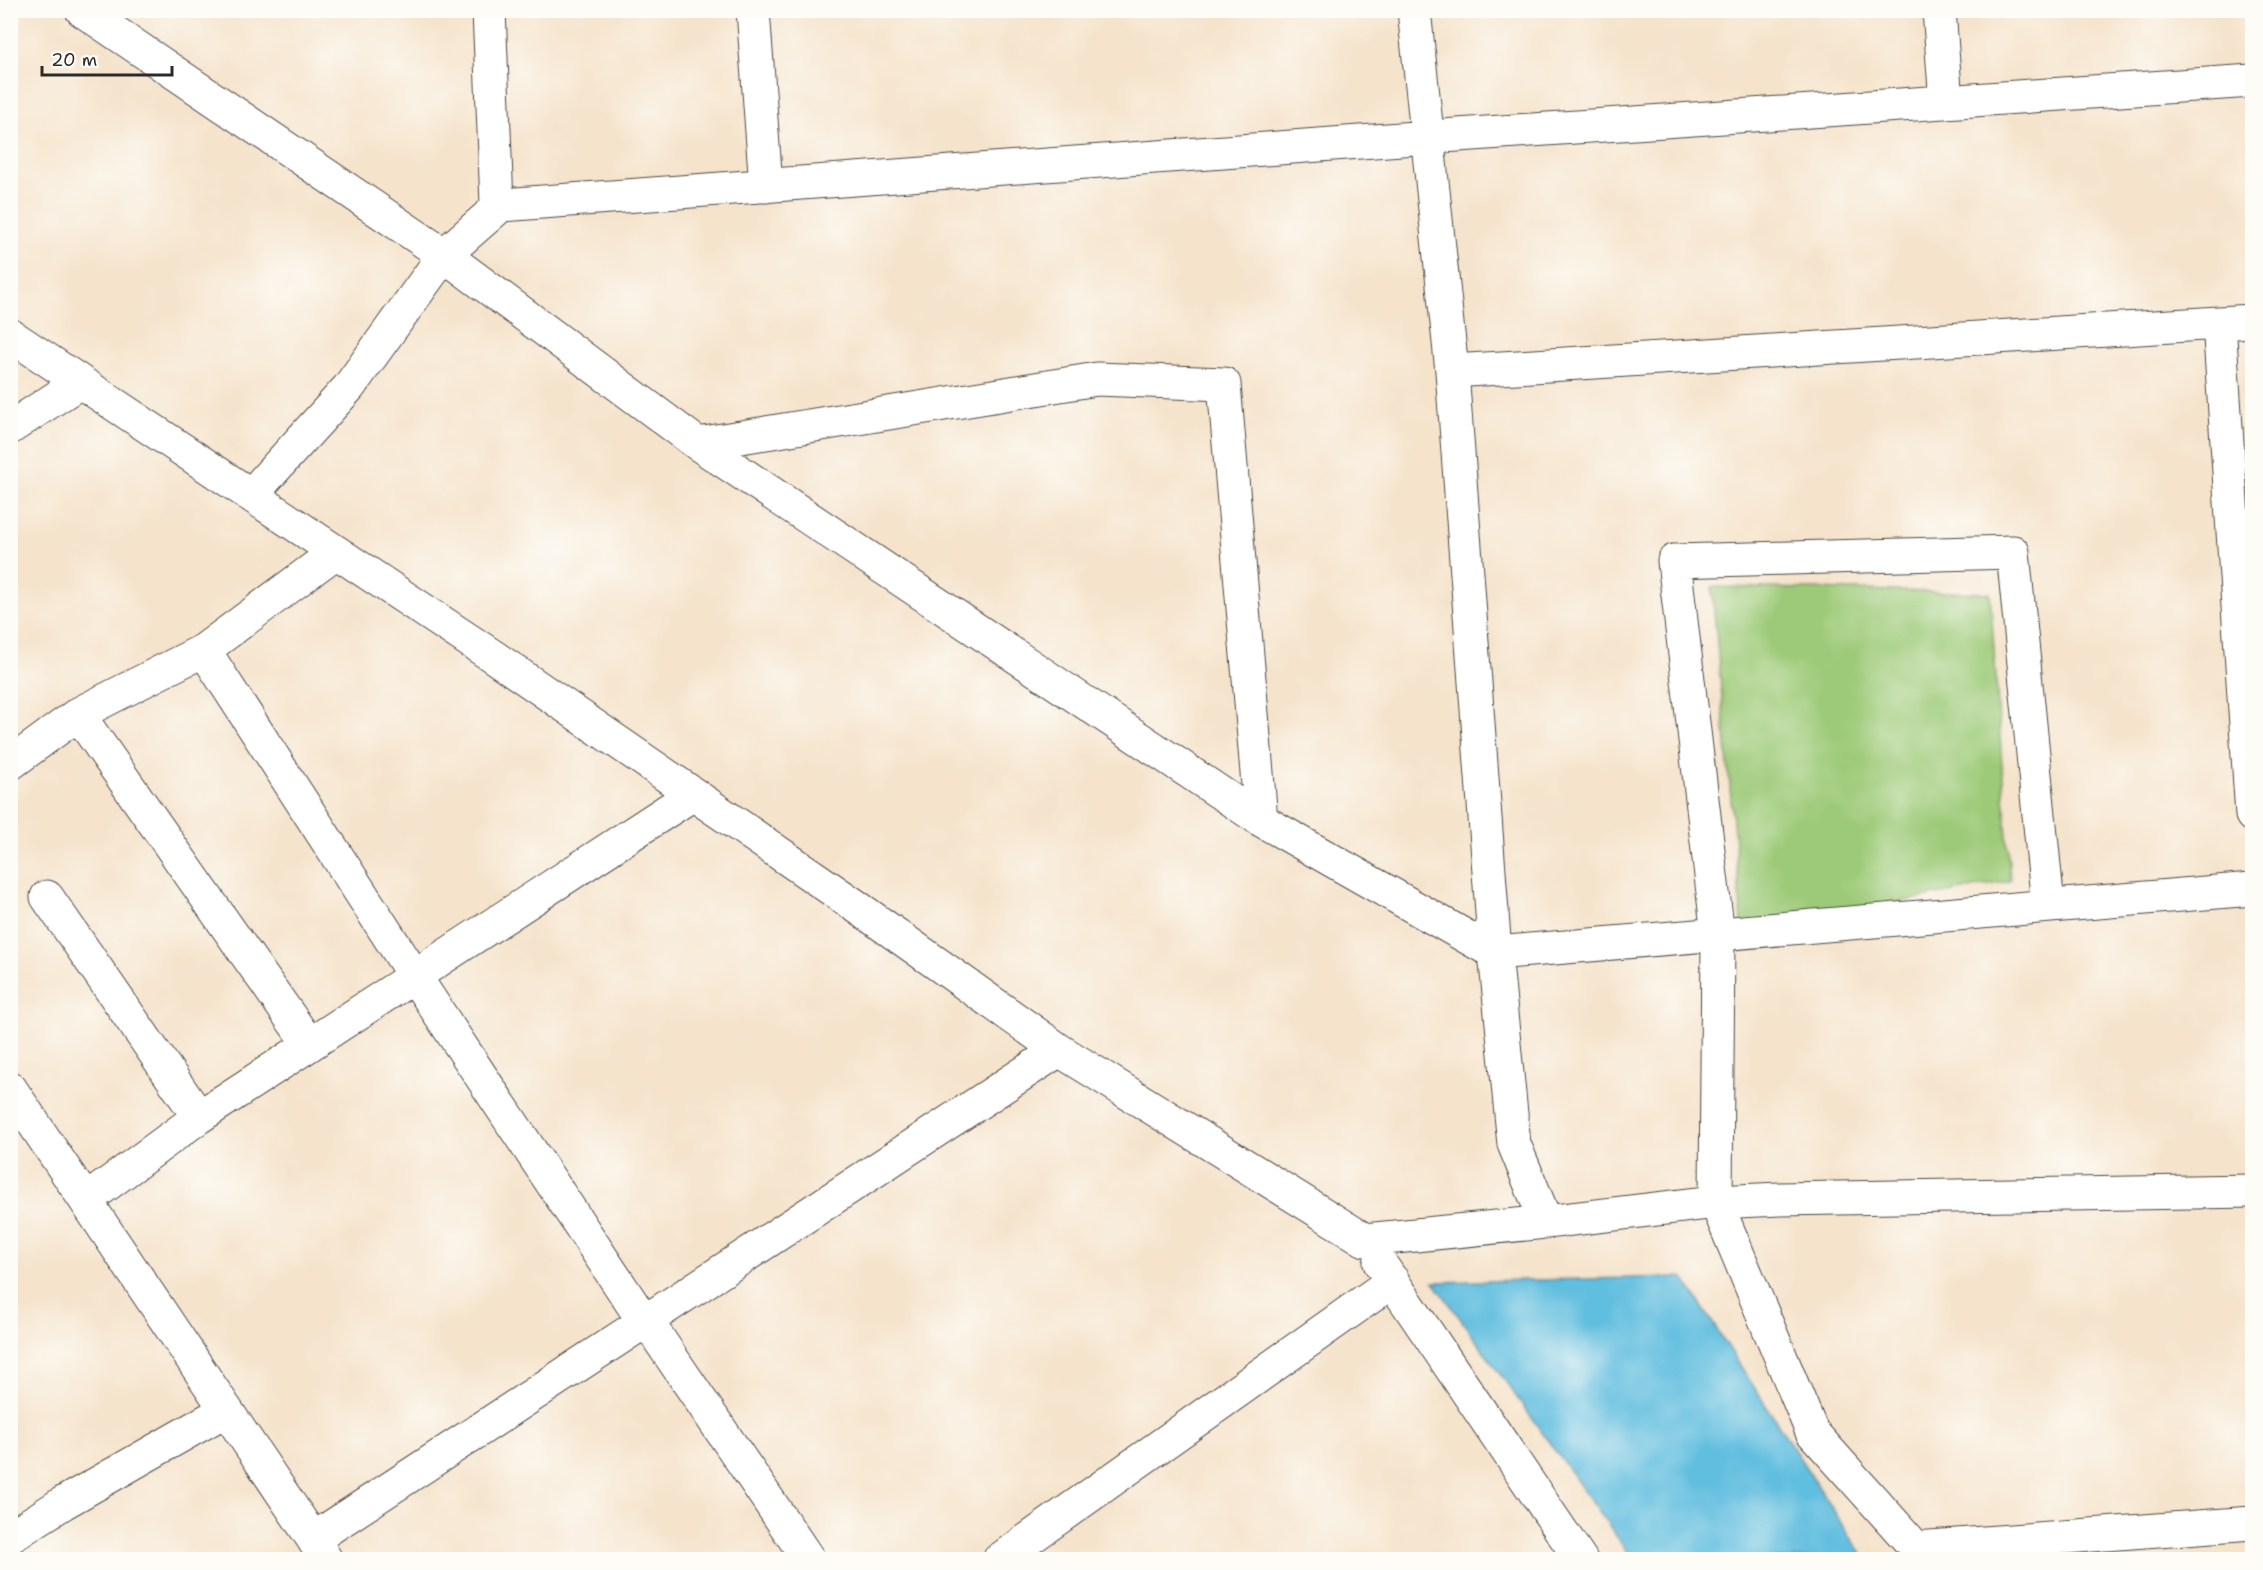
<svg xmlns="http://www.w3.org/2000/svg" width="2263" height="1570" font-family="'Shantell Sans',sans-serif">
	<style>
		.green { fill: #9dca78; stroke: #647a52; stroke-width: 1.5 }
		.water { fill: #61bedf; stroke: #467485; stroke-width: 1.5 }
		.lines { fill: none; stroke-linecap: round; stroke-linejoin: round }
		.minor-casing { stroke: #494743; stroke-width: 35 }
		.minor { stroke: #fff; stroke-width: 33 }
	</style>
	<rect width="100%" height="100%" fill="#fdfcf7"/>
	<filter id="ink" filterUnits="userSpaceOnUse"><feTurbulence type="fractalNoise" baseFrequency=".0167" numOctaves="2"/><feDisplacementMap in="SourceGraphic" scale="12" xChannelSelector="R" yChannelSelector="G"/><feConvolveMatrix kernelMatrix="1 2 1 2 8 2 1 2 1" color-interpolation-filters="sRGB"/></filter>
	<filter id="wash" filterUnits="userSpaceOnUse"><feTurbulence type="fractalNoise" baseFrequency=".008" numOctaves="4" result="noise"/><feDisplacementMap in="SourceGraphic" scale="24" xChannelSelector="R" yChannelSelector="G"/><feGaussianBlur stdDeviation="1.35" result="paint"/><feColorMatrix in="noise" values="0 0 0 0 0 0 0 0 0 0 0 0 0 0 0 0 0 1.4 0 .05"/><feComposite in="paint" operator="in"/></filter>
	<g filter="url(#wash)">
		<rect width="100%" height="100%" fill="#f5e3cb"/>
		<!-- green -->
		<path class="green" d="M1712,587L1990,593L2010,881L1743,932Z"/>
		<!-- water -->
		<path class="water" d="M1683,1277L1865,1559H1633L1434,1282Z"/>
	</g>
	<g filter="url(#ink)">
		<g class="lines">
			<defs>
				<path id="minor" d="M82,10L444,255L698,444L1261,820L1495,953L2252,889
					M489,10L497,204L501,205
					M753,10L766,186
					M1414,10L1452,371L1495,953L1514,1144L1546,1222
					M1939,10L1946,102
					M2219,323L2252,321
					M10,335L494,657L853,904L1059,1050L1365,1240L1546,1222L1716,1202L1780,1199L2252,1191
					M1452,371L2219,323L2252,815
					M10,428L80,382
					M698,444L1097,379L1224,384L1261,820
					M251,495L349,387L444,255L501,205L1428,137L2252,81
					M204,650L415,977L643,1320H646L809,1560
					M78,714L309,1044
					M10,764L78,714L204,650L336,552
					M47,897L199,1117
					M10,1088L313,1539
					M86,1200L199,1117L693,794
					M1380,1263L1581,1560
					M10,1537L63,1503L226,1410
					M1916,1548L1812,1432L1716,1202L1718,935L1674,561L2013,552L2048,906
					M326,1560L313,1539L1059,1050
					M999,1560L1393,1281
					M1924,1560L1916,1548L2252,1523"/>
			</defs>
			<!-- minor casing -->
			<use href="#minor" class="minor-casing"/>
			<!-- minor -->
			<use href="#minor" class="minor"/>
		</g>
	</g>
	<!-- margin -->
	<rect width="2263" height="1570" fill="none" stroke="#fdfcf7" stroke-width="36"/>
	<!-- scale -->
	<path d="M42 66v9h130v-9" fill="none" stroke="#2b2b2b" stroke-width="3"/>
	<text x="51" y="66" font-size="18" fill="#2b2b2b" stroke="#fdfcf7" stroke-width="4.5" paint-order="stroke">20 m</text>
</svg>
